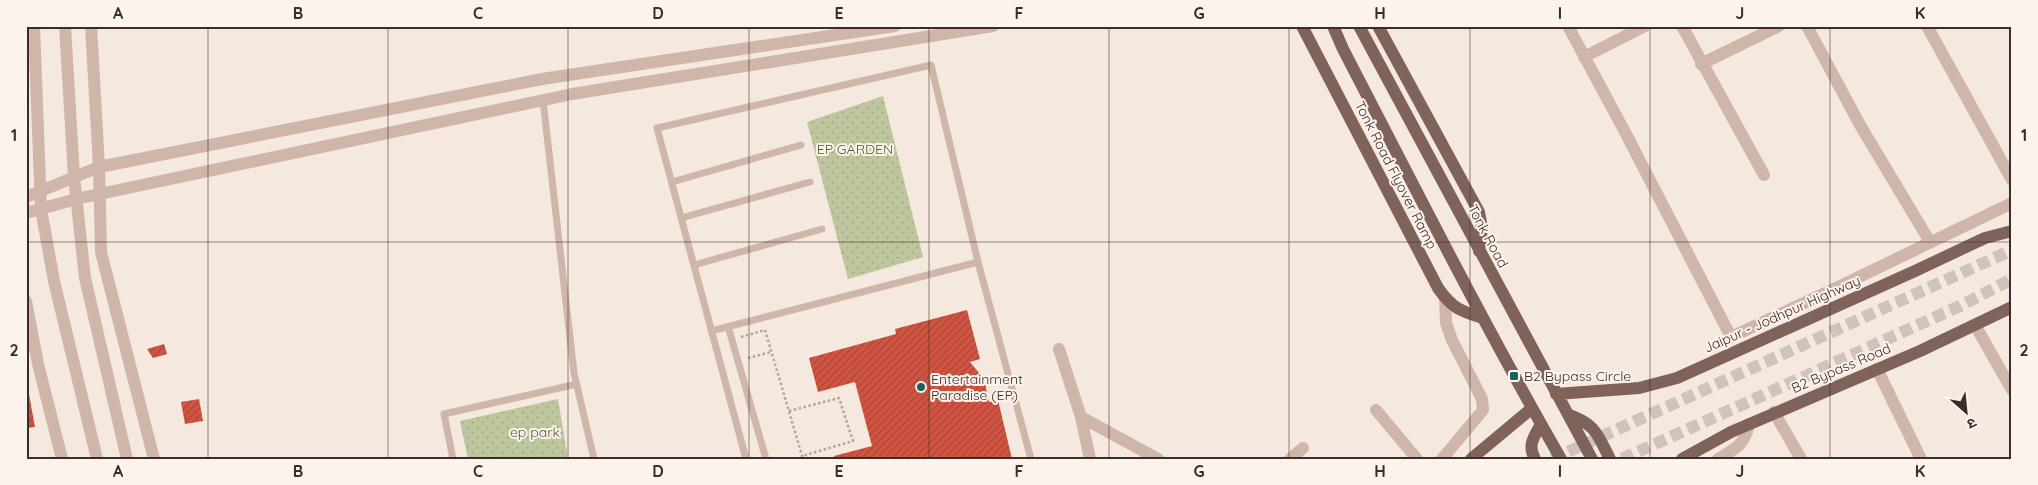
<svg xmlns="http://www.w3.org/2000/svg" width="2038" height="485" font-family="Quicksand,'Noto Sans Devanagari',sans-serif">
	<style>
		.grass { fill: url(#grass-dots) }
		.building { fill: url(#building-hatch) }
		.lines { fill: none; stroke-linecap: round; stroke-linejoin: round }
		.primary-tunnel { stroke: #d0c3bb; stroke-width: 12; stroke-dasharray: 12 6; stroke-linecap: butt }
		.path { stroke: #bba093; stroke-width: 2.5; stroke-dasharray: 2.5 2.5; stroke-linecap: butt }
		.service { stroke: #cfb6a9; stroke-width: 7 }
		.minor { stroke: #cfb6a9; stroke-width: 12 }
		.tertiary { stroke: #cfb6a9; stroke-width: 12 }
		.primary { stroke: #7f625a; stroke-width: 12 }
		.grid { fill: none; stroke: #3c2d2a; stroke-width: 1; stroke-opacity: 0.55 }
		.poi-dot { fill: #1a625f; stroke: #fcf3ed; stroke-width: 2 }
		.labels { text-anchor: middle; stroke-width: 4; stroke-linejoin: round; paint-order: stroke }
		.park-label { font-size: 14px; fill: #505d2b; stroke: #fcf3ed }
		.street-label { font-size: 14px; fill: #3c2d2a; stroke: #fcf3ed }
		.poi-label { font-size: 14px; fill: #3c2d2a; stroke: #fcf3ed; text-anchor: start }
		.neatline { fill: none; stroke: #3c2d2a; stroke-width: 2 }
		.grid-label { font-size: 16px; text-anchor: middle; font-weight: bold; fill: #3c2d2a }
	</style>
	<defs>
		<pattern id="grass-dots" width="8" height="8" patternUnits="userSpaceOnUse" patternTransform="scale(1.25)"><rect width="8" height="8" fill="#bdc69d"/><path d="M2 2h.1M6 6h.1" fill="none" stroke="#a3aa87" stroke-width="1.8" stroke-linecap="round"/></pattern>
		<pattern id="building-hatch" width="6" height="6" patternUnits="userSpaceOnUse" patternTransform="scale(1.25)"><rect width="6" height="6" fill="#d15442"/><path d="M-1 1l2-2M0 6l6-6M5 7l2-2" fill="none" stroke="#ab4637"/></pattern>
	</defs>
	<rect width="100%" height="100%" fill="#f5e8df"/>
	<!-- grass -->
	<path class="grass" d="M883,96L923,257L848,279L807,122Z
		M558,399L568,459H468L460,421Z"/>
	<!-- building -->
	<path class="building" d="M967,310L980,359L970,362L984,379L989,402L998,400L1012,459H835L834,456L872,446L855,382L818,392L809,358L896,334L895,329Z
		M164,344L167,354L153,358L147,349Z
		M28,389L35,427L26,428V390Z
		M199,399L203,421L185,424L181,402Z"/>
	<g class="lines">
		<!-- primary-tunnel -->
		<path class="primary-tunnel" d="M1552,459L2012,250
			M1622,459L1960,306L2012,279"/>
		<!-- path -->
		<path class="path" d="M741,337L765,330L803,459
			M748,358L771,352
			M789,411L839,398L853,441L802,456"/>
		<!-- service -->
		<path class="service" d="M543,100L574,373L594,459
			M672,182L801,145
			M681,218L810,182
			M694,265L822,229
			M728,326L766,459
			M711,331L978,262
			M453,459L444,414L577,384
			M746,459L657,128L931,65L978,262L1031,459"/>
		<!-- minor -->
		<path class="minor" d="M91,26L99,167L101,252L154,459
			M1568,26L1625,132L1731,337L1832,290L2012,203
			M1682,26L1764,175
			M1807,26L1860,125L1930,242
			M1927,26L2012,180
			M1584,57L1645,26
			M1701,64L1779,26
			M26,301L38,364L62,459
			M1975,325L2012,390
			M1059,349L1081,417L1158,459
			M1877,369L1921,459
			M1376,410L1417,459
			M1774,412L1801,459
			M1081,417L1090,459
			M1290,459L1303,448"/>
		<!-- tertiary -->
		<path class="tertiary" d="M34,26L41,209L54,281L97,459
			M65,26L74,177L85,278L127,459
			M26,197L99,167L542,79L895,26
			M26,213L76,199L572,94L993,26
			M1442,459L1483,410L1482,399L1452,340L1446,323L1445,297
			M1718,459C1736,448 1745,445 1749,424"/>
		<!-- primary -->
		<path class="primary" d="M1302,26L1438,288C1452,308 1460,311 1483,318
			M1333,26L1343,49C1414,186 1484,325 1561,459
			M1359,26L1592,459
			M1378,26L1479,212L1482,228L1479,251
			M1556,394L1639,388L1677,378L1915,271L1985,238L2012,231
			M1569,415C1596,424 1598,436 1610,459
			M1471,459L1531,409
			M1535,459C1527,445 1534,437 1541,424
			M1682,459L1731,432L1920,351L2012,307"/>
	</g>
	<!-- grid -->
	<path class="grid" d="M208,26V459M388,26V459M568,26V459M749,26V459M929,26V459M1109,26V459M1289,26V459M1470,26V459M1650,26V459M1830,26V459M26,242H2012"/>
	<!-- markers -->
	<g class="poi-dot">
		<rect x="1509" y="371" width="10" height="10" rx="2.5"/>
		<circle cx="921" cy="387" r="5"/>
	</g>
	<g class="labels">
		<!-- park labels -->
		<g class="park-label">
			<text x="855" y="154">EP GARDEN</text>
			<text x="535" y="437">ep park</text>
		</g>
		<!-- street labels -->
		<g class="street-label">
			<text transform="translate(1396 175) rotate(63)" y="5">Tonk Road Flyover Ramp</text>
			<text transform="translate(1488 236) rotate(62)" y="5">Tonk Road</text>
			<text transform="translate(1782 314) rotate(-24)" y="5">Jaipur - Jodhpur Highway</text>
			<text transform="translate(1841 368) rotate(-23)" y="5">B2 Bypass Road</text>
		</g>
		<!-- poi labels -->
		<g class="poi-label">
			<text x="1524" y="381">B2 Bypass Circle</text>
			<text x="931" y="384">Entertainment<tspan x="931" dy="16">Paradise (EP)</tspan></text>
		</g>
	</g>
	<!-- border -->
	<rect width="2038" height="485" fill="none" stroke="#fcf3ed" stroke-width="55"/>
	<!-- north arrow -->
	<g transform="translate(1966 412) rotate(153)" stroke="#fcf3ed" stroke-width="4" paint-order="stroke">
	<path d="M0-4L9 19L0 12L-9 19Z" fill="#3c2d2a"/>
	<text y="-8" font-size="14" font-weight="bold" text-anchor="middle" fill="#3c2d2a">उ</text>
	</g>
	<rect x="28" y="28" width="1982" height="430" class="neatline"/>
	<g class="grid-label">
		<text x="118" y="19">A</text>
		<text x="298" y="19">B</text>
		<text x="478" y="19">C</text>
		<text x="658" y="19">D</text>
		<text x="839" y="19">E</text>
		<text x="1019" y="19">F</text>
		<text x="1199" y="19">G</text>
		<text x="1380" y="19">H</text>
		<text x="1560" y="19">I</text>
		<text x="1740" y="19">J</text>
		<text x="1920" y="19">K</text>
		<text x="14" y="141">1</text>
		<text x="2024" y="141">1</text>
		<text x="14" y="356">2</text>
		<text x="2024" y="356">2</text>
		<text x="118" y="477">A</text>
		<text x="298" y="477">B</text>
		<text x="478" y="477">C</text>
		<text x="658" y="477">D</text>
		<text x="839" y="477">E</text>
		<text x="1019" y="477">F</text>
		<text x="1199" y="477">G</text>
		<text x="1380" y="477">H</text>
		<text x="1560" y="477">I</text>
		<text x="1740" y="477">J</text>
		<text x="1920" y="477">K</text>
	</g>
</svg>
